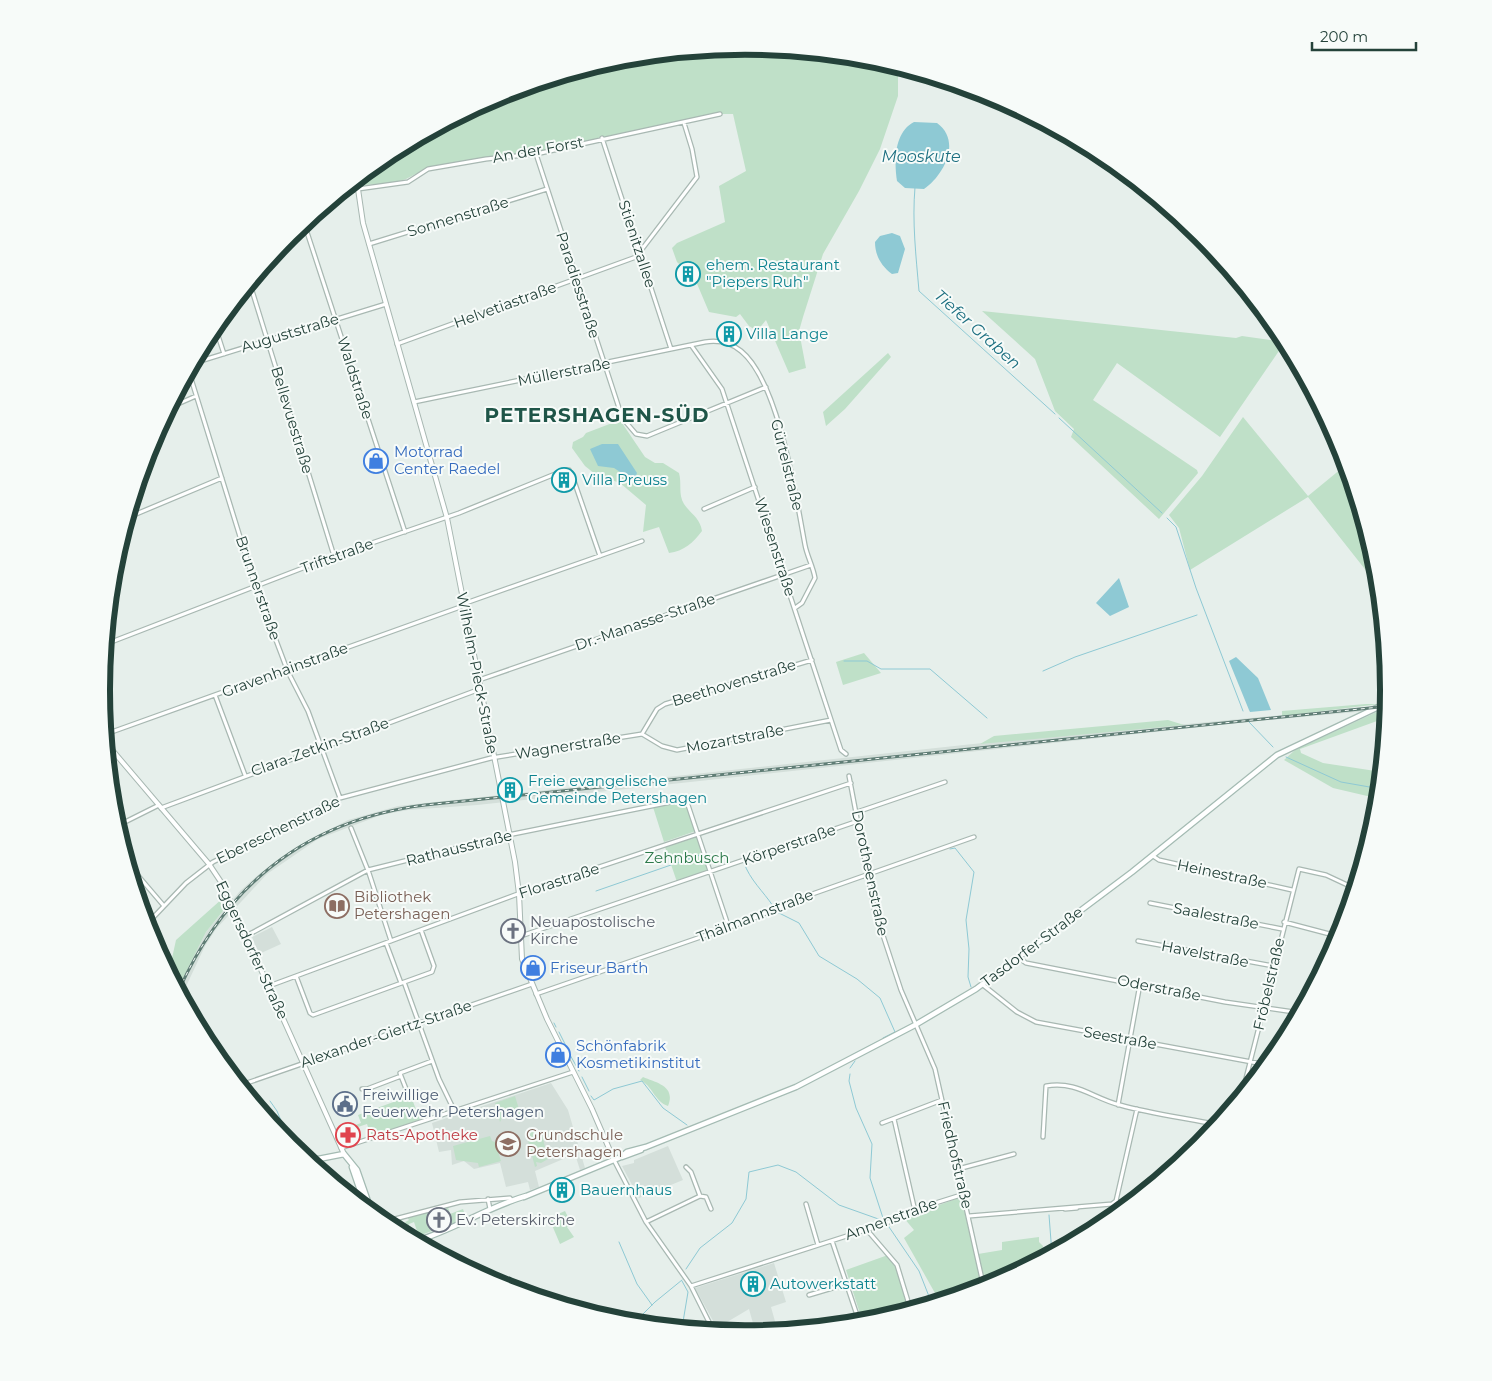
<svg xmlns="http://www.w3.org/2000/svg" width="1492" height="1381" font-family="Montserrat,sans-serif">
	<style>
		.built { fill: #d4dfda }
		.green { fill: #bfe0c8 }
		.water { fill: #8ec9d4 }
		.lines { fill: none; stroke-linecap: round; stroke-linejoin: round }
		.stream { stroke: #8ec9d4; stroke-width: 1 }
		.minor-casing { stroke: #a8b8b2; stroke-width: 5.5 }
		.tertiary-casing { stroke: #a8b8b2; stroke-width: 6 }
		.secondary-casing { stroke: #a4bbb3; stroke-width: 7 }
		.minor { stroke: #fff; stroke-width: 3 }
		.tertiary { stroke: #fff; stroke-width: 4 }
		.secondary { stroke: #fff; stroke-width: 4.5 }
		.rail-casing { stroke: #5f7d75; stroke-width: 3 }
		.rail { stroke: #f7fbf9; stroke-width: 1; stroke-dasharray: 4; stroke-linecap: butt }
		.labels { text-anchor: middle; stroke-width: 4; stroke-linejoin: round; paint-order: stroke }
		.street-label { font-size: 15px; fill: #24423a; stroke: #f7fbf9 }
		.culture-label { font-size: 15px; fill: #0d838f; stroke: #f7fbf9; text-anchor: start }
		.shop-label { font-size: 15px; fill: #366cbe; stroke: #f7fbf9; text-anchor: start }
		.park-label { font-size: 15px; fill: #2d7a4b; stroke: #f7fbf9 }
		.education-label { font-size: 15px; fill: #785e54; stroke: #f7fbf9; text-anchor: start }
		.worship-label { font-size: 15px; fill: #5b616d; stroke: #f7fbf9; text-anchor: start }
		.service-label { font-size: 15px; fill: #4e5e75; stroke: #f7fbf9; text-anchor: start }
		.health-label { font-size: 15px; fill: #be3a42; stroke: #f7fbf9; text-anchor: start }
		.water-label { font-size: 16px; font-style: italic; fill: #1c6f80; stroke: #f7fbf9 }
		.district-label { font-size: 20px; font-weight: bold; letter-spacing: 1px; fill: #1f5548; stroke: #f7fbf9 }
		.rim { fill: none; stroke: #24423a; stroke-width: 6 }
	</style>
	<rect width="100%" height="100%" fill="#e6efeb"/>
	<!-- built -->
	<path class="built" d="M1389,705L1388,709L1247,722L477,805L408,810L381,815L318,839L267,874L216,929L205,946L182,995L178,988L206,932L240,891L258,875L296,847L348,820L398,806L973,744Z
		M272,927L281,944L259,954L252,937Z
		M551,1083L568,1110L585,1168L580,1170L575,1154L535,1171L539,1187L530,1190L528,1182L506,1187L500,1163L474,1169L464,1161L452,1165L451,1150L439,1152L432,1123Z
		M668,1146L683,1180L639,1198L622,1166L634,1163V1160Z
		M774,1263L786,1302L771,1307L778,1332L756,1334L749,1309L717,1328L695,1288Z"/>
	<!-- green -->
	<path class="green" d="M746,46L872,59L898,66V96L880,149L859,191L823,254L803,317L799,331L806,368L789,373L766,320L757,331L749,326L740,314L736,317L709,312L695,279L677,262L672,248L677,243L725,222L719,186L746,171L733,114H710L679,122L540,151L427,168L406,179L393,183L364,185L366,173L388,155L500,95L621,59Z
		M982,311L1236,338L1242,336L1285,342L1220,437L1117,363L1093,400L1197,470L1198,473L1159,519L1071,437L1074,429L1055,411L1035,359Z
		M888,353L891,357L845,409L826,426L823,412Z
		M1243,417L1308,496L1347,464L1378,565L1379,587L1308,497L1190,570L1179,528L1169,515L1202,476Z
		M620,420L645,457L655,463H663L679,473C682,484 678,494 684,504C691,514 700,518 702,531C693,543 684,551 669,553L659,527L643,532L646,505L620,483L595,474L585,466L572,448L573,442L583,437L586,433Z
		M864,653L881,673L843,685L836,662Z
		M1366,704H1380L1282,716V711Z
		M1388,709V717L1300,749L1301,753L1323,763L1382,772L1380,799L1333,788L1284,760L1295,750L1381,710Z
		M1168,720L1184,725L980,744L994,736Z
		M676,802L688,808L696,831L664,842L653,807Z
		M697,835L710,870L677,882L665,847Z
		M223,898L227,906L206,932L178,988L169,972L176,940Z
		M643,1077C657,1083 676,1086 668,1106C655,1102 652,1085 640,1080Z
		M515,1096L522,1119L519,1120L518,1114L514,1115L512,1111L506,1113L507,1117L502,1118L500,1122L495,1103Z
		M407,1097L409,1100L412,1099L420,1120L371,1136L367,1124L340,1133L339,1131L361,1123L358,1115Z
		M536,1131L542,1135L548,1159L541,1163L536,1162L537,1166L535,1167L526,1133Z
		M490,1136L492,1141L495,1142L501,1161L479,1167L478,1163L456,1160L453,1146Z
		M961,1197L983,1289L940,1302L904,1238L914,1230L904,1218Z
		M448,1207L450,1214L463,1209L466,1218L416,1237L409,1231L410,1228L412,1232L417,1231L414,1222L409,1224L408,1227L405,1222L409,1220L407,1217L397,1224L395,1220Z
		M565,1211L572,1225L567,1227L574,1237L560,1244L549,1218Z
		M1039,1237V1242L1043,1246L1042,1252L1048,1256L986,1288L978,1254L1002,1250V1242Z
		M888,1255L898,1271L910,1310L863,1323L846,1270Z"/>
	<!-- water -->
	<path class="water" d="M914,122L937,123C962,141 944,175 924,189L905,188L897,181C894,162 894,132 914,122Z
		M892,233L900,236L905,249L898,273L892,274C881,266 875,255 875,242L880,236Z
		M602,444H618L637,473L634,481L614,468L598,466L590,449Z
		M1119,578L1129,607L1110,616L1096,603Z
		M1236,657L1258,678L1271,710L1250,712L1249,710L1229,661Z"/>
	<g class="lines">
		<!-- stream -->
		<path class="stream" d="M915,187C912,222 916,256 919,291L1055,414
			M1059,418L1162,513
			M1167,518L1176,527L1196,588L1243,711
			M844,661H867L881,669H930L987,718
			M1043,671L1075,657L1197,615
			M1249,722L1273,747
			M1286,757L1341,782L1381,789
			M950,849L955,848L974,872L966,920L969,949L968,977L971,987
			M744,863C750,880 763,891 773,906
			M674,864L703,854
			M596,891L671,865
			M777,912L799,923L819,956L857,979L880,998L895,1032L883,1038
			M554,1023L556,1027
			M559,1032L567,1048
			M569,1053L579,1071
			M852,1055L877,1042
			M850,1068L855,1061
			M850,1074L849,1081L856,1108L872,1144L870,1178L884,1221
			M582,1077L589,1091
			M591,1096L594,1100L613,1089L642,1081L663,1108L687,1125
			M270,1101L277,1111L292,1147
			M1049,1215L1052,1254
			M887,1224L919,1271L932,1304
			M619,1242L637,1284L652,1305
			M686,1269L700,1248L732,1223L746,1199L749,1172L778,1165L796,1172L839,1205L884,1221
			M682,1281L688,1292L682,1328
			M633,1324L655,1302L682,1280"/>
		<defs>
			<path id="minor" d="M602,138L671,349
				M536,154L619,408L624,420L636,434L647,436L766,387
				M340,194L358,189L408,182L428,169L486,159L536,154L720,114
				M304,223L405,532
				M369,244L547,189
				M250,284L334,556
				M215,326L224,354
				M397,344L636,257L697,177L692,149L684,123
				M691,345L722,389L841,750L846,754
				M194,363L386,304
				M189,372L254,582L288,672L308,711L340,798
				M414,402L705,342C718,340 730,342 741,351C779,382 796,497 805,545C807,556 813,566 815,578L802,603L795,608
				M171,407L196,396
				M704,509L755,487
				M129,517L222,478
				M463,604L642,541
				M106,644L334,556L459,513L565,470H569L572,475L600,556
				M479,680L811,565
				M215,695L245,775
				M106,734L463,606
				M642,734L662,746L677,750L831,720
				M642,734L657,709L665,704L812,660
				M849,776L874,908L901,990L935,1069L984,1288
				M161,808L480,689
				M857,812L945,782
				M117,826L159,805
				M351,828L369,873L391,941
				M1153,856L1159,860L1292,890
				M129,865L164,906
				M1150,903L1282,929
				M1284,922L1341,937
				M147,924L186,883L213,862L340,798L491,758L642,734
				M246,936L368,870L513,834L686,799L729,928
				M521,936L858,821
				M1138,941L1273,966
				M386,943L401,983
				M1019,958L1026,963L1225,1002L1301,1013
				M296,976L310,1013L313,1015L432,972L434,966L421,930
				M404,982L439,1079L454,1110
				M983,985L1017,1012L1036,1022L1268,1065
				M269,986L515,895L851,783
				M536,994L747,921L801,898L974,837
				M401,1076L410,1099
				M241,1085L532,984
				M362,1089H367L401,1076L400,1073L432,1061
				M1241,1098L1299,869L1326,875L1356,889
				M1118,1105L1140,984
				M894,1119L915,1211
				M882,1123L942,1100
				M1043,1137L1046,1086C1078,1081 1092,1098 1120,1105C1152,1114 1186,1118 1219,1125
				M341,1148L573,1072
				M614,1160L646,1222L691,1286L714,1332
				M958,1169L1014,1154
				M700,1196L706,1197L711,1209
				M488,1199L490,1209
				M1116,1201L1137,1109
				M1116,1201L1128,1206
				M806,1204L818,1245
				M1065,1209L1077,1208
				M969,1216L1112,1204L1116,1201
				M393,1219L397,1228L404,1235
				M646,1222L700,1196L691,1172L686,1167
				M386,1224L391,1220L460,1202L510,1198L512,1201
				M867,1230L897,1265L911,1311
				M832,1241L860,1324
				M691,1286L884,1224L926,1206L964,1194
				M809,1295L846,1284"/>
			<path id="tertiary" d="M361,177L358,189L363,223L447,518L515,862L519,894L522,959L547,1019L592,1109L614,1160
				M107,744L209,864L223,885L344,1154"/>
			<path id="secondary" d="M622,1157L641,1150
				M308,1161L344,1154L357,1170L372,1213
				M352,1167L366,1208
				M524,1197L621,1157L627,1152L646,1147L796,1087L915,1025L976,989L1132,872L1277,755L1389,702
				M387,1226H389
				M416,1241C454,1230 487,1207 526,1196"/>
		</defs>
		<!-- minor casing -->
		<use href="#minor" class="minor-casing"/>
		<!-- tertiary casing -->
		<use href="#tertiary" class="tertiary-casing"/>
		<!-- secondary casing -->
		<use href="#secondary" class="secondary-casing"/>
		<!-- minor -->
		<use href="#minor" class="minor"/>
		<!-- tertiary -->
		<use href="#tertiary" class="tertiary"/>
		<!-- secondary -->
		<use href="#secondary" class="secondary"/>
		<defs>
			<path id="rail" d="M179,990C227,883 307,820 425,805L1389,706"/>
		</defs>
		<!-- rail casing -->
		<use href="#rail" class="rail-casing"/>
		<!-- rail -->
		<use href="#rail" class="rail"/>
	</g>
	<!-- icons -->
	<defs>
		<symbol id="building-ring" viewBox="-11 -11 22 22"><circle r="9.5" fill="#f7fbf9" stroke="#0f9aa8" stroke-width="1.5"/><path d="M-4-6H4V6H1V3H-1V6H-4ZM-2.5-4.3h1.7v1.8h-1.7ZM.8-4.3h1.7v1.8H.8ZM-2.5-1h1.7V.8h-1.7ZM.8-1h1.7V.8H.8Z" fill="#0f9aa8"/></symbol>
		<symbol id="shop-ring" viewBox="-11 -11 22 22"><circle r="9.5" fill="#f7fbf9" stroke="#3f7fe0" stroke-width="1.5"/><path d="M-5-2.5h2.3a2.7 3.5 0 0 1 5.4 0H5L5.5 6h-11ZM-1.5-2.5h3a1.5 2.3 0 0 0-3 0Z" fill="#3f7fe0"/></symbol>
		<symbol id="library-ring" viewBox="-11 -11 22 22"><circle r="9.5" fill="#f7fbf9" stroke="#8d6e63" stroke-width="1.5"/><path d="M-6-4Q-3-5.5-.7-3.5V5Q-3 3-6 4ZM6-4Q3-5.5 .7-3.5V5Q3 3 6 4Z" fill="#8d6e63"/></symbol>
		<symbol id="church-ring" viewBox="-11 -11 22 22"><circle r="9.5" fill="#f7fbf9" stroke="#6b7280" stroke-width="1.5"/><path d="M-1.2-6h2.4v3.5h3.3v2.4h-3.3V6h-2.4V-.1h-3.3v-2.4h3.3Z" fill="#6b7280"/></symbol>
		<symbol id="civic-ring" viewBox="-11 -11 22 22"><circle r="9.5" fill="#f7fbf9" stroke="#5c6f8a" stroke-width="1.5"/><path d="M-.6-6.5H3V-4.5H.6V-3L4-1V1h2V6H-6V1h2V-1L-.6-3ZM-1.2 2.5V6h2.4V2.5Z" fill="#5c6f8a"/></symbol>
		<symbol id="pharmacy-ring" viewBox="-11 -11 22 22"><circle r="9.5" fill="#f7fbf9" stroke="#e0444e" stroke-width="1.5"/><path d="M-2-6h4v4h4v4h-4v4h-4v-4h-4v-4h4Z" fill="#e0444e"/></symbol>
		<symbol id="school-ring" viewBox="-11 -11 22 22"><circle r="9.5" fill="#f7fbf9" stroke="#8d6e63" stroke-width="1.5"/><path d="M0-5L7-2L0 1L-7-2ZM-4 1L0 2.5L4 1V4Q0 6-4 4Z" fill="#8d6e63"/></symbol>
	</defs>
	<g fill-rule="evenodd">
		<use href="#building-ring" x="674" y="260" width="28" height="28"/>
		<use href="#building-ring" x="715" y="320" width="28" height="28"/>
		<use href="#shop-ring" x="362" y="447" width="28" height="28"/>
		<use href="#building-ring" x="550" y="466" width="28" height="28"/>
		<use href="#building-ring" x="496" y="776" width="28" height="28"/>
		<use href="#library-ring" x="323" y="892" width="28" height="28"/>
		<use href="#church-ring" x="499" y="917" width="28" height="28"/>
		<use href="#shop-ring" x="519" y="954" width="28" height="28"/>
		<use href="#shop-ring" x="544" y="1041" width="28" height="28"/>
		<use href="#civic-ring" x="331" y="1090" width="28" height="28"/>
		<use href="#pharmacy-ring" x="334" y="1121" width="28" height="28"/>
		<use href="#school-ring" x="494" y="1130" width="28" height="28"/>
		<use href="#building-ring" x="548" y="1176" width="28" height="28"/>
		<use href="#church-ring" x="425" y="1206" width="28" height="28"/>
		<use href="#building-ring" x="739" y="1270" width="28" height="28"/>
	</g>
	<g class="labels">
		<!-- street labels -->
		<g class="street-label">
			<text transform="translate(538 150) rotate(-10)" y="5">An der Forst</text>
			<text transform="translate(458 217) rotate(-17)" y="5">Sonnenstraße</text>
			<text transform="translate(637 244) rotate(72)" y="5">Stienitzallee</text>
			<text transform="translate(578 285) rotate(72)" y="5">Paradiesstraße</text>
			<text transform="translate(505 305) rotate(-20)" y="5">Helvetiastraße</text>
			<text transform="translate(290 333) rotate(-17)" y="5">Auguststraße</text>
			<text transform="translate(564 372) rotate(-11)" y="5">Müllerstraße</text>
			<text transform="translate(355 378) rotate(72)" y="5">Waldstraße</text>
			<text transform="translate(292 420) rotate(73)" y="5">Bellevuestraße</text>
			<text transform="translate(787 465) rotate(76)" y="5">Gürtelstraße</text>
			<text transform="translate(775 547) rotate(72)" y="5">Wiesenstraße</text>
			<text transform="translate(337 556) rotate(-20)" y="5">Triftstraße</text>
			<text transform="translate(258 588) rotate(71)" y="5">Brunnerstraße</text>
			<text transform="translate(645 622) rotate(-19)" y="5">Dr.-Manasse-Straße</text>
			<text transform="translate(285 670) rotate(-20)" y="5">Gravenhainstraße</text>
			<text transform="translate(477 673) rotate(79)" y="5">Wilhelm-Pieck-Straße</text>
			<text transform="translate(734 683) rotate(-17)" y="5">Beethovenstraße</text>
			<text transform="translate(735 739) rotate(-11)" y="5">Mozartstraße</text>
			<text transform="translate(568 746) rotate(-9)" y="5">Wagnerstraße</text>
			<text transform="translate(320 747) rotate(-20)" y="5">Clara-Zetkin-Straße</text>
			<text transform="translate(278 830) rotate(-26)" y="5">Ebereschenstraße</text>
			<text transform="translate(789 845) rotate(-19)" y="5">Körperstraße</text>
			<text transform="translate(459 848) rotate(-14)" y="5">Rathausstraße</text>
			<text transform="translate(870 873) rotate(78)" y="5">Dorotheenstraße</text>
			<text transform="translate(1222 874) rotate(12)" y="5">Heinestraße</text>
			<text transform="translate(559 881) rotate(-18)" y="5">Florastraße</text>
			<text transform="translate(755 916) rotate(-21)" y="5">Thälmannstraße</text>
			<text transform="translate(1216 916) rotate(11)" y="5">Saalestraße</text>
			<text transform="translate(1032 947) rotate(-37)" y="5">Tasdorfer Straße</text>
			<text transform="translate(252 950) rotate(65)" y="5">Eggersdorfer Straße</text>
			<text transform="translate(1205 954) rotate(11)" y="5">Havelstraße</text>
			<text transform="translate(1269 984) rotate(-77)" y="5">Fröbelstraße</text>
			<text transform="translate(1159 988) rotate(11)" y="5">Oderstraße</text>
			<text transform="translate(386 1034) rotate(-19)" y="5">Alexander-Giertz-Straße</text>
			<text transform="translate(1120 1038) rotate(10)" y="5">Seestraße</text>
			<text transform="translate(955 1155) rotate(77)" y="5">Friedhofstraße</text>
			<text transform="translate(891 1219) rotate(-20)" y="5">Annenstraße</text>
		</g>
		<!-- culture labels -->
		<g class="culture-label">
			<text x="706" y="270">ehem. Restaurant<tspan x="706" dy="17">"Piepers Ruh"</tspan></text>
			<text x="746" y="339">Villa Lange</text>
			<text x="582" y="485">Villa Preuss</text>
			<text x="528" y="786">Freie evangelische<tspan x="528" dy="17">Gemeinde Petershagen</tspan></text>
			<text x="580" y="1195">Bauernhaus</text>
			<text x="770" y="1289">Autowerkstatt</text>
		</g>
		<!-- shop labels -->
		<g class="shop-label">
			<text x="394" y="457">Motorrad<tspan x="394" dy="17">Center Raedel</tspan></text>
			<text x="550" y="973">Friseur Barth</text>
			<text x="576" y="1051">Schönfabrik<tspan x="576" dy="17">Kosmetikinstitut</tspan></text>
		</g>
		<!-- park labels -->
		<g class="park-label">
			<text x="687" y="863">Zehnbusch</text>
		</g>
		<!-- education labels -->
		<g class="education-label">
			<text x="354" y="902">Bibliothek<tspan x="354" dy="17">Petershagen</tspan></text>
			<text x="526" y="1140">Grundschule<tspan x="526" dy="17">Petershagen</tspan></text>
		</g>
		<!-- worship labels -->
		<g class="worship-label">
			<text x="530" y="927">Neuapostolische<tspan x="530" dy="17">Kirche</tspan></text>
			<text x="456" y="1225">Ev. Peterskirche</text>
		</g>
		<!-- service labels -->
		<g class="service-label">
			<text x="362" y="1100">Freiwillige<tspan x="362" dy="17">Feuerwehr Petershagen</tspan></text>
		</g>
		<!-- health labels -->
		<g class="health-label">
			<text x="366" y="1140">Rats-Apotheke</text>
		</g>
		<!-- water labels -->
		<g class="water-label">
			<text x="921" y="162">Mooskute</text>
			<text transform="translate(978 329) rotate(42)" y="6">Tiefer Graben</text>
		</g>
		<!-- district labels -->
		<g class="district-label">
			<text x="597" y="422">PETERSHAGEN-SÜD</text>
		</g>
	</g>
	<!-- crop -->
	<path d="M0 0H1492V1381H0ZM110 690a635 635 0 1 1 1270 0a635 635 0 1 1-1270 0Z" fill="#f7fbf9" fill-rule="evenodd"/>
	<path class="rim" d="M110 690a635 635 0 1 1 1270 0a635 635 0 1 1-1270 0Z"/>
	<!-- scale -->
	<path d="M1312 42v8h104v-8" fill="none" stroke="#24423a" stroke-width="2.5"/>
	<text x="1320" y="42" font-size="15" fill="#24423a" stroke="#f7fbf9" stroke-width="4" paint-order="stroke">200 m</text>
</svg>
